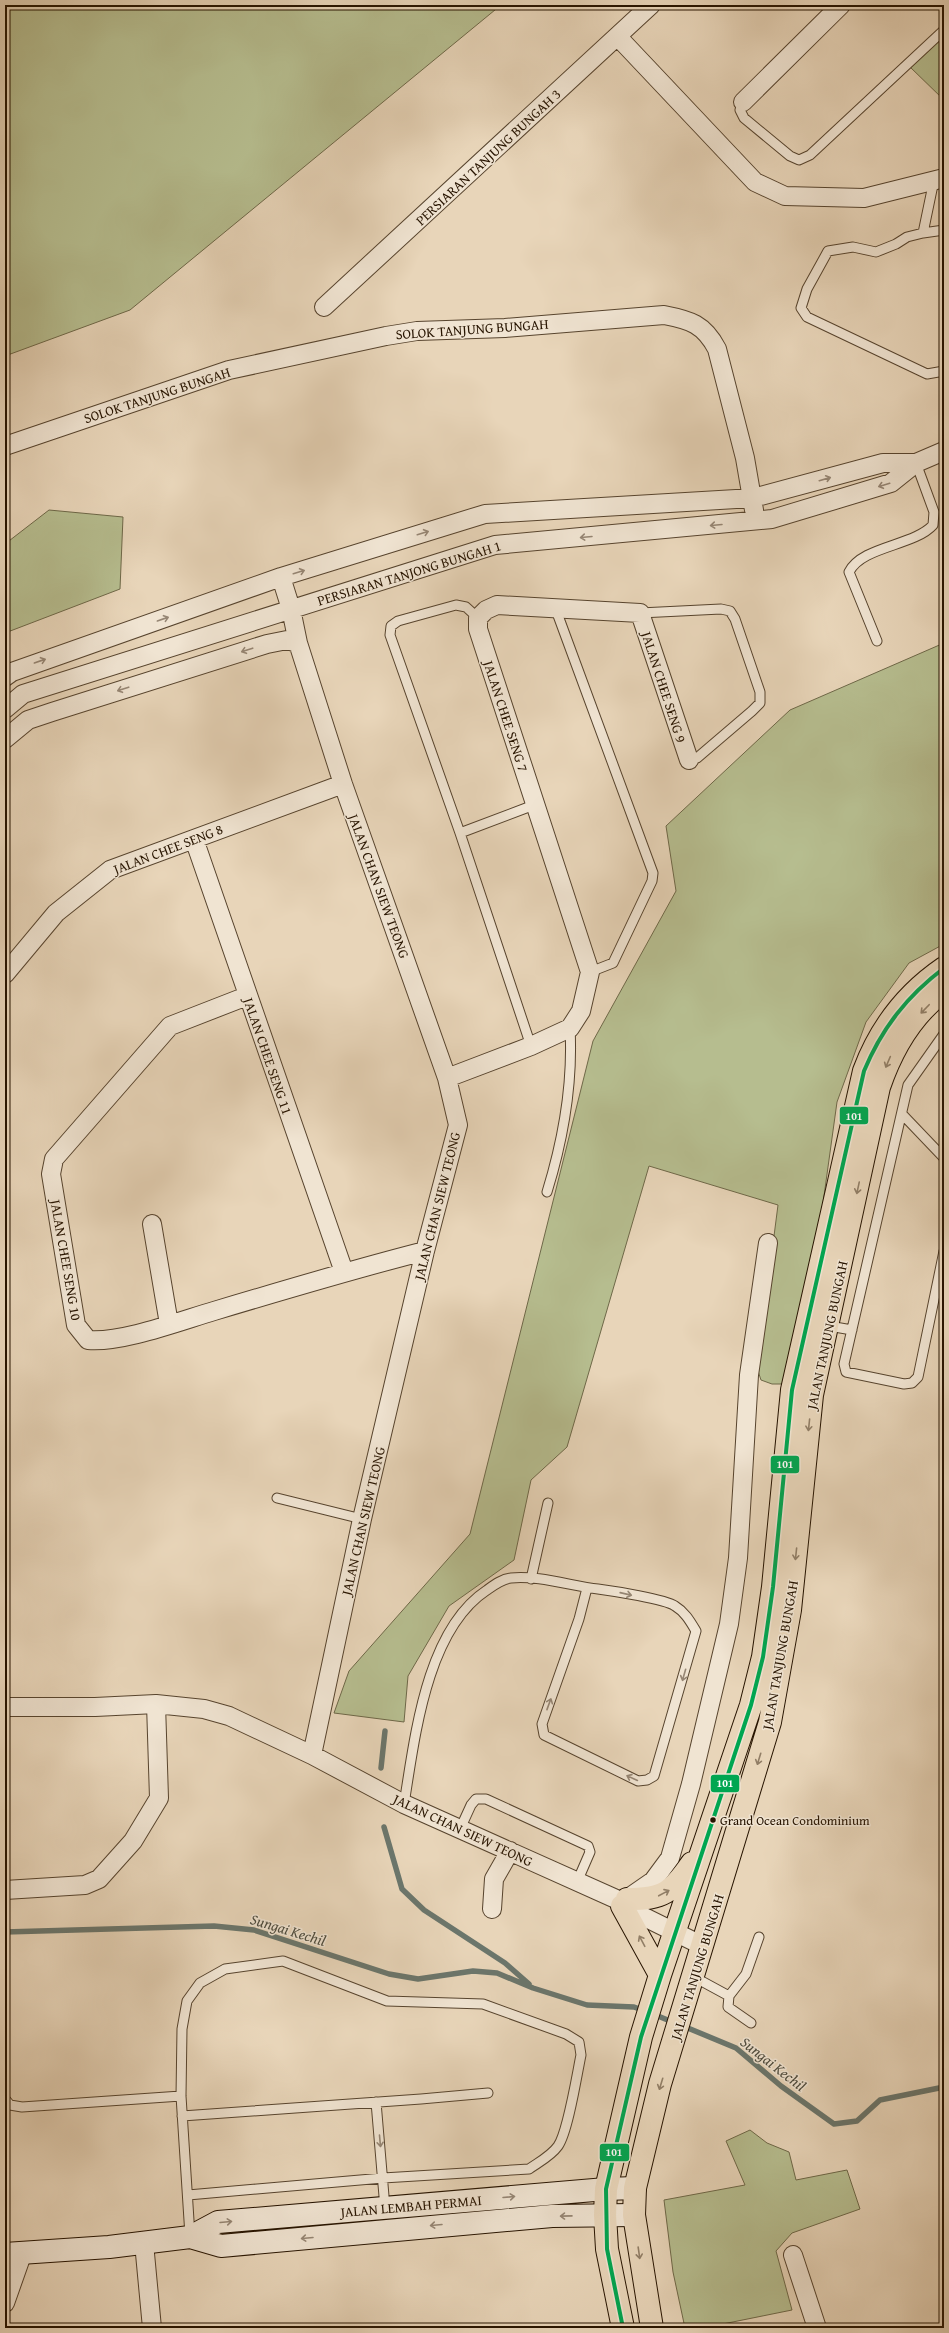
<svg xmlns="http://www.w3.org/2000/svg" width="949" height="2333" font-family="'Gentium Book Plus',serif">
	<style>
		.green { fill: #b6bd8f; stroke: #6e6848 }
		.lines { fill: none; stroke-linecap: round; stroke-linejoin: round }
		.stream { stroke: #6b766c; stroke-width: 5.5 }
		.lane-casing { stroke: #57442e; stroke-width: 11 }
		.street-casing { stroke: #57442e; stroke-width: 20 }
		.secondary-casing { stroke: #271400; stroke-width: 24 }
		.primary-casing { stroke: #271400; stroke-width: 24 }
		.lane { stroke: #f0e4d2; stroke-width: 9 }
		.street { stroke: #f0e4d2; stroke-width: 18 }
		.secondary { stroke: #f0e4d2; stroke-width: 22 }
		.primary { stroke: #e8d5b9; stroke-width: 22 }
		.bus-1-casing { stroke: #f0e4d2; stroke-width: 7 }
		.bus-1 { stroke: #00a651; stroke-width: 4 }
		.oneway { stroke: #968674 }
		.oneway2 { stroke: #917e66 }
		.bus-dot { fill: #271400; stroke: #f0e4d2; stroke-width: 1.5 }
		.labels { text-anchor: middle; stroke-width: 3; stroke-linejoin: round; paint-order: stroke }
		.bus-label { font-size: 13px; fill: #271400; stroke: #f0e4d2; text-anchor: start }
		.street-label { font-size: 14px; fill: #271400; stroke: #f0e4d2 }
		.water-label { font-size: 15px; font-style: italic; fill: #4f4d3f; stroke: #f0e4d2 }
		.line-badge { stroke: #f0e4d2; stroke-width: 1.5 }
		.badge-label { font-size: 11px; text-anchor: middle; font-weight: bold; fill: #fff }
	</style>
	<rect width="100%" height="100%" fill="#e8d5b9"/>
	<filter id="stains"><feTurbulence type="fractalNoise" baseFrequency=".005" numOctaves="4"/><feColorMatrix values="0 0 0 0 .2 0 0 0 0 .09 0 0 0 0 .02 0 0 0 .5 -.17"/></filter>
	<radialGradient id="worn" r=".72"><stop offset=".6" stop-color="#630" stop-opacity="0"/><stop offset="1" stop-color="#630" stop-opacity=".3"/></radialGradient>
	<!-- green -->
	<path class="green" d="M5,5H501L130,310L5,356Z
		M944,36V100L909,66Z
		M49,510L123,517L120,589L5,633V544Z
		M944,643V944L909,963L866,1022L837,1102L814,1268L783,1384H772L761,1380L757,1368L778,1205L649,1166L567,1447L531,1480L514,1560L449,1606L408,1676L404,1722L334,1713L349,1671L470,1534L593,1041L676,891L666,826L790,710Z
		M750,2130L767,2143L789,2152L796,2180L847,2170L860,2209L792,2233L776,2251L792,2310L703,2328H685L673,2272L664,2200L745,2185L726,2141Z"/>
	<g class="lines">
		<!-- stream -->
		<path class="stream" d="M381,1768L385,1731
			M384,1827L402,1889L424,1910L505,1963L529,1984
			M5,1932L214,1926L254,1930L389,1974L418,1979L473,1971L497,1973L533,1988L587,2005L634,2007L645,2011
			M653,2014L675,2023
			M683,2026L736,2048L781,2086L834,2124L857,2121L880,2100L944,2087"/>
		<defs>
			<path id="lane" d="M743,102L740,110L744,118L790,156L799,160L810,155L944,30
				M934,180L923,233L944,230
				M923,233L907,237L896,244L876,252L853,247L828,251L807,289L801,308L807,317L927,374L944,371
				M556,610L653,873L652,881L613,963L590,972
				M640,613L721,609L730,611L735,619L760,692V703L752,711L697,758L689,760
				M478,618L466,607L456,605L398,621L391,626L390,635L460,833L531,1046
				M877,641L849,572C862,546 914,546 933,525L934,512L916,463
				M460,833L534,805
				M944,1034L908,1085L844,1364L846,1372L904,1384L912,1383L918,1377L944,1251
				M902,1114L944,1158
				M547,1192C563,1140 573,1082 570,1028
				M829,1326L852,1330
				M277,1498L362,1519
				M531,1579L548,1503
				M404,1804C415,1737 426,1630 487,1590C494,1585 502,1579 511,1578C537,1575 572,1586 598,1589C613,1591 665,1599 675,1606C685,1612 690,1621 696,1631L654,1776L647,1780L638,1781L544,1735L542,1724L579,1619L587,1588
				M460,1829L471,1805L476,1799H486L588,1846L590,1852L577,1882
				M694,1977L729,1996L728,2007L751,2023
				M729,1996L746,1974L759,1937
				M5,2099L10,2105L22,2107L181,2096
				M376,2102L385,2208
				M182,2116L421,2099L488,2093
				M188,2195L383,2178L529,2169C539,2162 551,2156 558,2146C568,2132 577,2074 581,2055L579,2042L566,2034L483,2004L387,2001L283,1961L225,1969L200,1983L187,2001L182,2029L181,2096L190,2236"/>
			<path id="street" d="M618,37L755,182L785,196L864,198L944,178
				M743,102L841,5
				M324,307L651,5
				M5,446L229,370L386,336L417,331L505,328L664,315C690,320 704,324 717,349L745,458L754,510
				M281,577L291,609L298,643L343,784L447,1078L458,1125L425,1251L362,1519L312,1755
				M5,677L12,672L281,577L485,514L753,498L883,463H916
				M5,709L23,694L495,545L772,519L891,483L916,463L944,451
				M5,739L28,720L52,712L267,644L287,640L298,643
				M194,839L344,1272
				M5,974L56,913L110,870L343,784
				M247,996L170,1026L54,1159L51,1174L76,1325L88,1340C122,1343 180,1321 214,1311C284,1290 354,1269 425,1251
				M447,1078L531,1046L570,1028L581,1011L590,972L478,629V618L486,610L497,605L640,613L689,760
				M152,1224L169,1324
				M5,1707H95L156,1704L204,1709L229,1716L312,1755L404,1804L616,1899L622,1906L703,1946
				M5,1890L85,1885L99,1879L133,1841L159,1798L156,1704
				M627,1899L653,1881L670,1858L691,1784L729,1624L738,1558L749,1375L768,1243
				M492,1909L494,1879L510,1851
				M144,2243L152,2328
				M793,2255L817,2328
				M5,2303L23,2252"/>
			<path id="secondary" d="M190,2237L221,2246L552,2216L634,2215
				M5,2254L109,2247L190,2237L218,2222L606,2189L635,2188"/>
			<path id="primary" d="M627,1899C664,1899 671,1893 692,1863
				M622,1906L660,1975
				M623,2328L607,2249L605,2215L606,2189L641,2037L660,1975L751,1705L763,1657L773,1587L792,1390L864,1071C880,1028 906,994 944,968
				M652,2328L634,2215L635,2188L660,2084L770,1722L790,1610L812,1395L879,1087C892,1049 911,1015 944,991"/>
		</defs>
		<!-- lane casing -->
		<use href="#lane" class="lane-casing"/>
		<!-- street casing -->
		<use href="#street" class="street-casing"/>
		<!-- secondary casing -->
		<use href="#secondary" class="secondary-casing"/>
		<!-- primary casing -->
		<use href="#primary" class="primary-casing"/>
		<!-- lane -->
		<use href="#lane" class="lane"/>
		<!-- street -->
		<use href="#street" class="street"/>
		<!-- secondary -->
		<use href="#secondary" class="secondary"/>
		<!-- primary -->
		<use href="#primary" class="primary"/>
		<defs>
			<path id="bus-1" d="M623,2328L607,2249L606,2189L641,2037L751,1705L763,1657L773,1587L792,1390L864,1071C882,1028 907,996 944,968"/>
		</defs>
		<!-- bus-1 casing -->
		<use href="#bus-1" class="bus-1-casing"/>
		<!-- bus-1 -->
		<use href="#bus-1" class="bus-1"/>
	</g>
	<!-- one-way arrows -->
	<defs><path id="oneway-shaft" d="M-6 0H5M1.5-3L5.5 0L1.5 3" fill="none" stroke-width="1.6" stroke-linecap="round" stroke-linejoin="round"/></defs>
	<g class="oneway">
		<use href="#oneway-shaft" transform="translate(825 479) rotate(-16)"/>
		<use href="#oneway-shaft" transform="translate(884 485) rotate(163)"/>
		<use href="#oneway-shaft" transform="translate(716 525) rotate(175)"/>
		<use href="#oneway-shaft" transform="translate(423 533) rotate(-17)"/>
		<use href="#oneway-shaft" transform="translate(586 537) rotate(175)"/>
		<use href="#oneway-shaft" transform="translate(299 572) rotate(-17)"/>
		<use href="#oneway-shaft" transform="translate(163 619) rotate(-19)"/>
		<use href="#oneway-shaft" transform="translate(247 650) rotate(162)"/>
		<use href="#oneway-shaft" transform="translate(40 661) rotate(-19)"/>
		<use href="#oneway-shaft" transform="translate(123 689) rotate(162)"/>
		<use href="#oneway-shaft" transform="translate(626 1594) rotate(13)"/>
		<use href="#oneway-shaft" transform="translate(684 1675) rotate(106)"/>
		<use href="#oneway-shaft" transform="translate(549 1704) rotate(-70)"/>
		<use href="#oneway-shaft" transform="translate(632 1778) rotate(-155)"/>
		<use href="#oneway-shaft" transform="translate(380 2141) rotate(85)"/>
		<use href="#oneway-shaft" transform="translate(509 2197) rotate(-5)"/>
		<use href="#oneway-shaft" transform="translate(566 2216) rotate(179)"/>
		<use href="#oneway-shaft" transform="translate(226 2222) rotate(-5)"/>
		<use href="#oneway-shaft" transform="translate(436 2225) rotate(175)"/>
		<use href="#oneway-shaft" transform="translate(307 2238) rotate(175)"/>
	</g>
	<g class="oneway2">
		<use href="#oneway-shaft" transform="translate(925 1009) rotate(134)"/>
		<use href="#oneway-shaft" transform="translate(888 1062) rotate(113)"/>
		<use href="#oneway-shaft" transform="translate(858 1188) rotate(102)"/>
		<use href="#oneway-shaft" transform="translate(809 1425) rotate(96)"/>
		<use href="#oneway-shaft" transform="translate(796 1554) rotate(96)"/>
		<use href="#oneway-shaft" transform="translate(759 1759) rotate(107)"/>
		<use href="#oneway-shaft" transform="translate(664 1893) rotate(-28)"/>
		<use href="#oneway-shaft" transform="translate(642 1941) rotate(-118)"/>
		<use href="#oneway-shaft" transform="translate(661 2084) rotate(107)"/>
		<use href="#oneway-shaft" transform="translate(639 2253) rotate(82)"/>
	</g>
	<!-- markers -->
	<circle class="bus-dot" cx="713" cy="1820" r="3.5"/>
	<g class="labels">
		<!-- bus labels -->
		<g class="bus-label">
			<text x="720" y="1825">Grand Ocean Condominium</text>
		</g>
		<!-- street labels -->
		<g class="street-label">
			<text transform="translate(488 157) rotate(-43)" y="5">PERSIARAN TANJUNG BUNGAH 3</text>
			<text transform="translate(472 329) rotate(-4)" y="5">SOLOK TANJUNG BUNGAH</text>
			<text transform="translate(157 395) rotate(-18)" y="5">SOLOK TANJUNG BUNGAH</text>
			<text transform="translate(409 573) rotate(-17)" y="5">PERSIARAN TANJONG BUNGAH 1</text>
			<text transform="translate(664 687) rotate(72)" y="5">JALAN CHEE SENG 9</text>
			<text transform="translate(506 716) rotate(72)" y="5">JALAN CHEE SENG 7</text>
			<text transform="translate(168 849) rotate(-21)" y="5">JALAN CHEE SENG 8</text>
			<text transform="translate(379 886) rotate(70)" y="5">JALAN CHAN SIEW TEONG</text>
			<text transform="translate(268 1056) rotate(71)" y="5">JALAN CHEE SENG 11</text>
			<text transform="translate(437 1206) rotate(-76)" y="5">JALAN CHAN SIEW TEONG</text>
			<text transform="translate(66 1260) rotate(80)" y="5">JALAN CHEE SENG 10</text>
			<text transform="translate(827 1335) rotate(-78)" y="5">JALAN TANJUNG BUNGAH</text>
			<text transform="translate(363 1521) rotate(-77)" y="5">JALAN CHAN SIEW TEONG</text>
			<text transform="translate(780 1655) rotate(-80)" y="5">JALAN TANJUNG BUNGAH</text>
			<text transform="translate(463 1830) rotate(25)" y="5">JALAN CHAN SIEW TEONG</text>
			<text transform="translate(697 1967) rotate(-73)" y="5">JALAN TANJUNG BUNGAH</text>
			<text transform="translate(411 2206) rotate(-5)" y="5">JALAN LEMBAH PERMAI</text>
		</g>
		<!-- water labels -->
		<g class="water-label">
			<text transform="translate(288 1930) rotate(17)" y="5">Sungai Kechil</text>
			<text transform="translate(773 2064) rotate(38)" y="5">Sungai Kechil</text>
		</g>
	</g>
	<g class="line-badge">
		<rect x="839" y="1106" width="30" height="19" rx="4" fill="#00a651"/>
		<rect x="770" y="1455" width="30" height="19" rx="4" fill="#00a651"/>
		<rect x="710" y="1774" width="30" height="19" rx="4" fill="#00a651"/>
		<rect x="599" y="2143" width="31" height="19" rx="4" fill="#00a651"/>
	</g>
	<g class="badge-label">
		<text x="854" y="1120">101</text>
		<text x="785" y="1468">101</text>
		<text x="725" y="1787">101</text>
		<text x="614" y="2156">101</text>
	</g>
	<!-- margin -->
	<rect width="949" height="2333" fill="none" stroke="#e8d5b9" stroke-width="20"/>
	<rect x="6" y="6" width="937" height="2321" fill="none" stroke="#271400" stroke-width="2"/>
	<rect x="10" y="10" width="929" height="2313" fill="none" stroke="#271400"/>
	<rect width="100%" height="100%" filter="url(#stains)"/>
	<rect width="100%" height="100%" fill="url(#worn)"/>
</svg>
